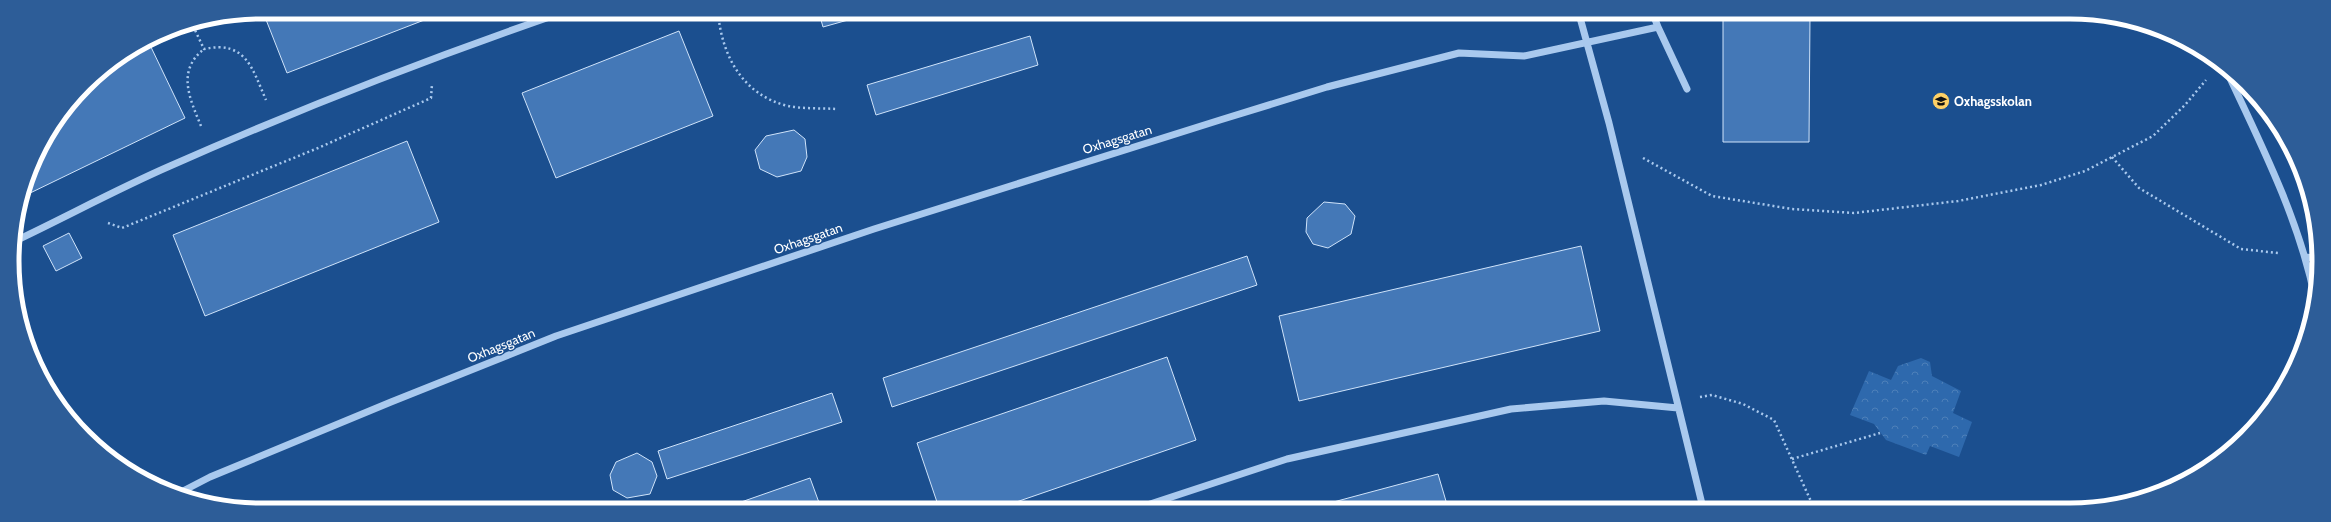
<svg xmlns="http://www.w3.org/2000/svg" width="2331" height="522" font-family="Cabin,sans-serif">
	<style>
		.forest { fill: url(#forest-crowns) }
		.building { fill: #4478b7; stroke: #cfe3fa }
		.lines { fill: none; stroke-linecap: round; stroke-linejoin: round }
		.path { stroke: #a9c9ee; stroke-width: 2.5; stroke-dasharray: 2 3; stroke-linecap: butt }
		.minor { stroke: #a9c9ee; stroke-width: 7 }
		.labels { text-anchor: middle; stroke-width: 3; stroke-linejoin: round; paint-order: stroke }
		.poi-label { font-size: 13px; font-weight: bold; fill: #fff; stroke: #1b4f8f; text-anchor: start }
		.street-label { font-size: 13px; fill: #fff; stroke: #1b4f8f }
		.rim { fill: none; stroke: #fff; stroke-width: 5 }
	</style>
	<defs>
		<pattern id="forest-crowns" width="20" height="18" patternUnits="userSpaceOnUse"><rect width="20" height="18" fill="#2e69ad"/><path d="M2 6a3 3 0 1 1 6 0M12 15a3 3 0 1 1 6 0" fill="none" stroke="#4d80b9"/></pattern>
	</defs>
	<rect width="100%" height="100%" fill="#1b4f8f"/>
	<!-- forest -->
	<path class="forest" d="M1921,358L1930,362L1932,376L1961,391L1953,413L1972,422L1959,457L1930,446L1926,455L1886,440L1874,424L1850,415L1869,371L1891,380L1898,366Z"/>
	<!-- building -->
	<path class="building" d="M263,12H445L287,73Z
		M819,13H873L823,27Z
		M1732,14H1810L1809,142H1723V19H1733Z
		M679,31L713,116L556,178L522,93Z
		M1030,36L1038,65L876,115L867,85Z
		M150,45L185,118L26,195L38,151L97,74Z
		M794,130L805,139L807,157L801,171L777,177L760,169L755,150L766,136Z
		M407,141L439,222L205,316L173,235Z
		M1324,202L1345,204L1355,216L1351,234L1328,248L1313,244L1306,232L1307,218Z
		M69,233L82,258L56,271L43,246Z
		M1581,246L1600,331L1299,401L1279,316Z
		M1247,256L1257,285L892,407L883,378Z
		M1167,357L1196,440L999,508H939L917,443Z
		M832,393L842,422L667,479L658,451Z
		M637,453L652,462L657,476L650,494L627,498L613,490L610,475L616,462Z
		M1438,474L1448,508H1311Z
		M810,478L821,508H724Z"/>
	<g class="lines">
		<!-- path -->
		<path class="path" d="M718,13C722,55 742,95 788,106C803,109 821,108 837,109
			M193,26L204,49C246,40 252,68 266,100
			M201,126C190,99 176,71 204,49
			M2112,157L2139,188L2241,249L2278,253
			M1643,158L1712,196L1792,209L1854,213L1958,201L2041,185L2085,171L2153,136L2185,105L2206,80
			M108,223L122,228L318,148L431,98L432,84
			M1700,397L1712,395L1743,404L1774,420L1814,508
			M1792,459L1880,433"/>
		<!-- minor -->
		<path class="minor" d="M1579,14L1609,123L1703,508
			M1658,27L1687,89
			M2229,76C2263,148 2299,220 2315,298
			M13,242C66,217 117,189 170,166C299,109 430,58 564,12
			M2305,257L2315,258
			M181,492L210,477L391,402L556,336L874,229L1220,120L1327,87L1459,53L1524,56L1658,27L1653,14
			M1138,508L1287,459L1511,409L1604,401L1678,408"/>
	</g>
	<!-- icons -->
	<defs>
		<symbol id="school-disc" viewBox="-11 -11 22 22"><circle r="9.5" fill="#ffd166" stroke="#1b4f8f"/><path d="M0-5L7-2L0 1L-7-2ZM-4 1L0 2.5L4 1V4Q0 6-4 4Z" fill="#111"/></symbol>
	</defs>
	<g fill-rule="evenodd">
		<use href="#school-disc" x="1931" y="91" width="20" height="20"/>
	</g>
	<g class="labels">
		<!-- poi labels -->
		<g class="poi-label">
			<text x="1954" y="106">Oxhagsskolan</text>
		</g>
		<!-- street labels -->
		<g class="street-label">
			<text transform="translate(1117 139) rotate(-17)" y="5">Oxhagsgatan</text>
			<text transform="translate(808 238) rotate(-19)" y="5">Oxhagsgatan</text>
			<text transform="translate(501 345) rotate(-22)" y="5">Oxhagsgatan</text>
		</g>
	</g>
	<!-- crop -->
	<path d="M0 0H2331V522H0ZM261 19H2070A242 242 0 0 1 2312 261V261A242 242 0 0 1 2070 503H261A242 242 0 0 1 19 261V261A242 242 0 0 1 261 19Z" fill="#2d5d98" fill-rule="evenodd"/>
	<path class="rim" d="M261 19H2070A242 242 0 0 1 2312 261V261A242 242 0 0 1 2070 503H261A242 242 0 0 1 19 261V261A242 242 0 0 1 261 19Z"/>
</svg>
